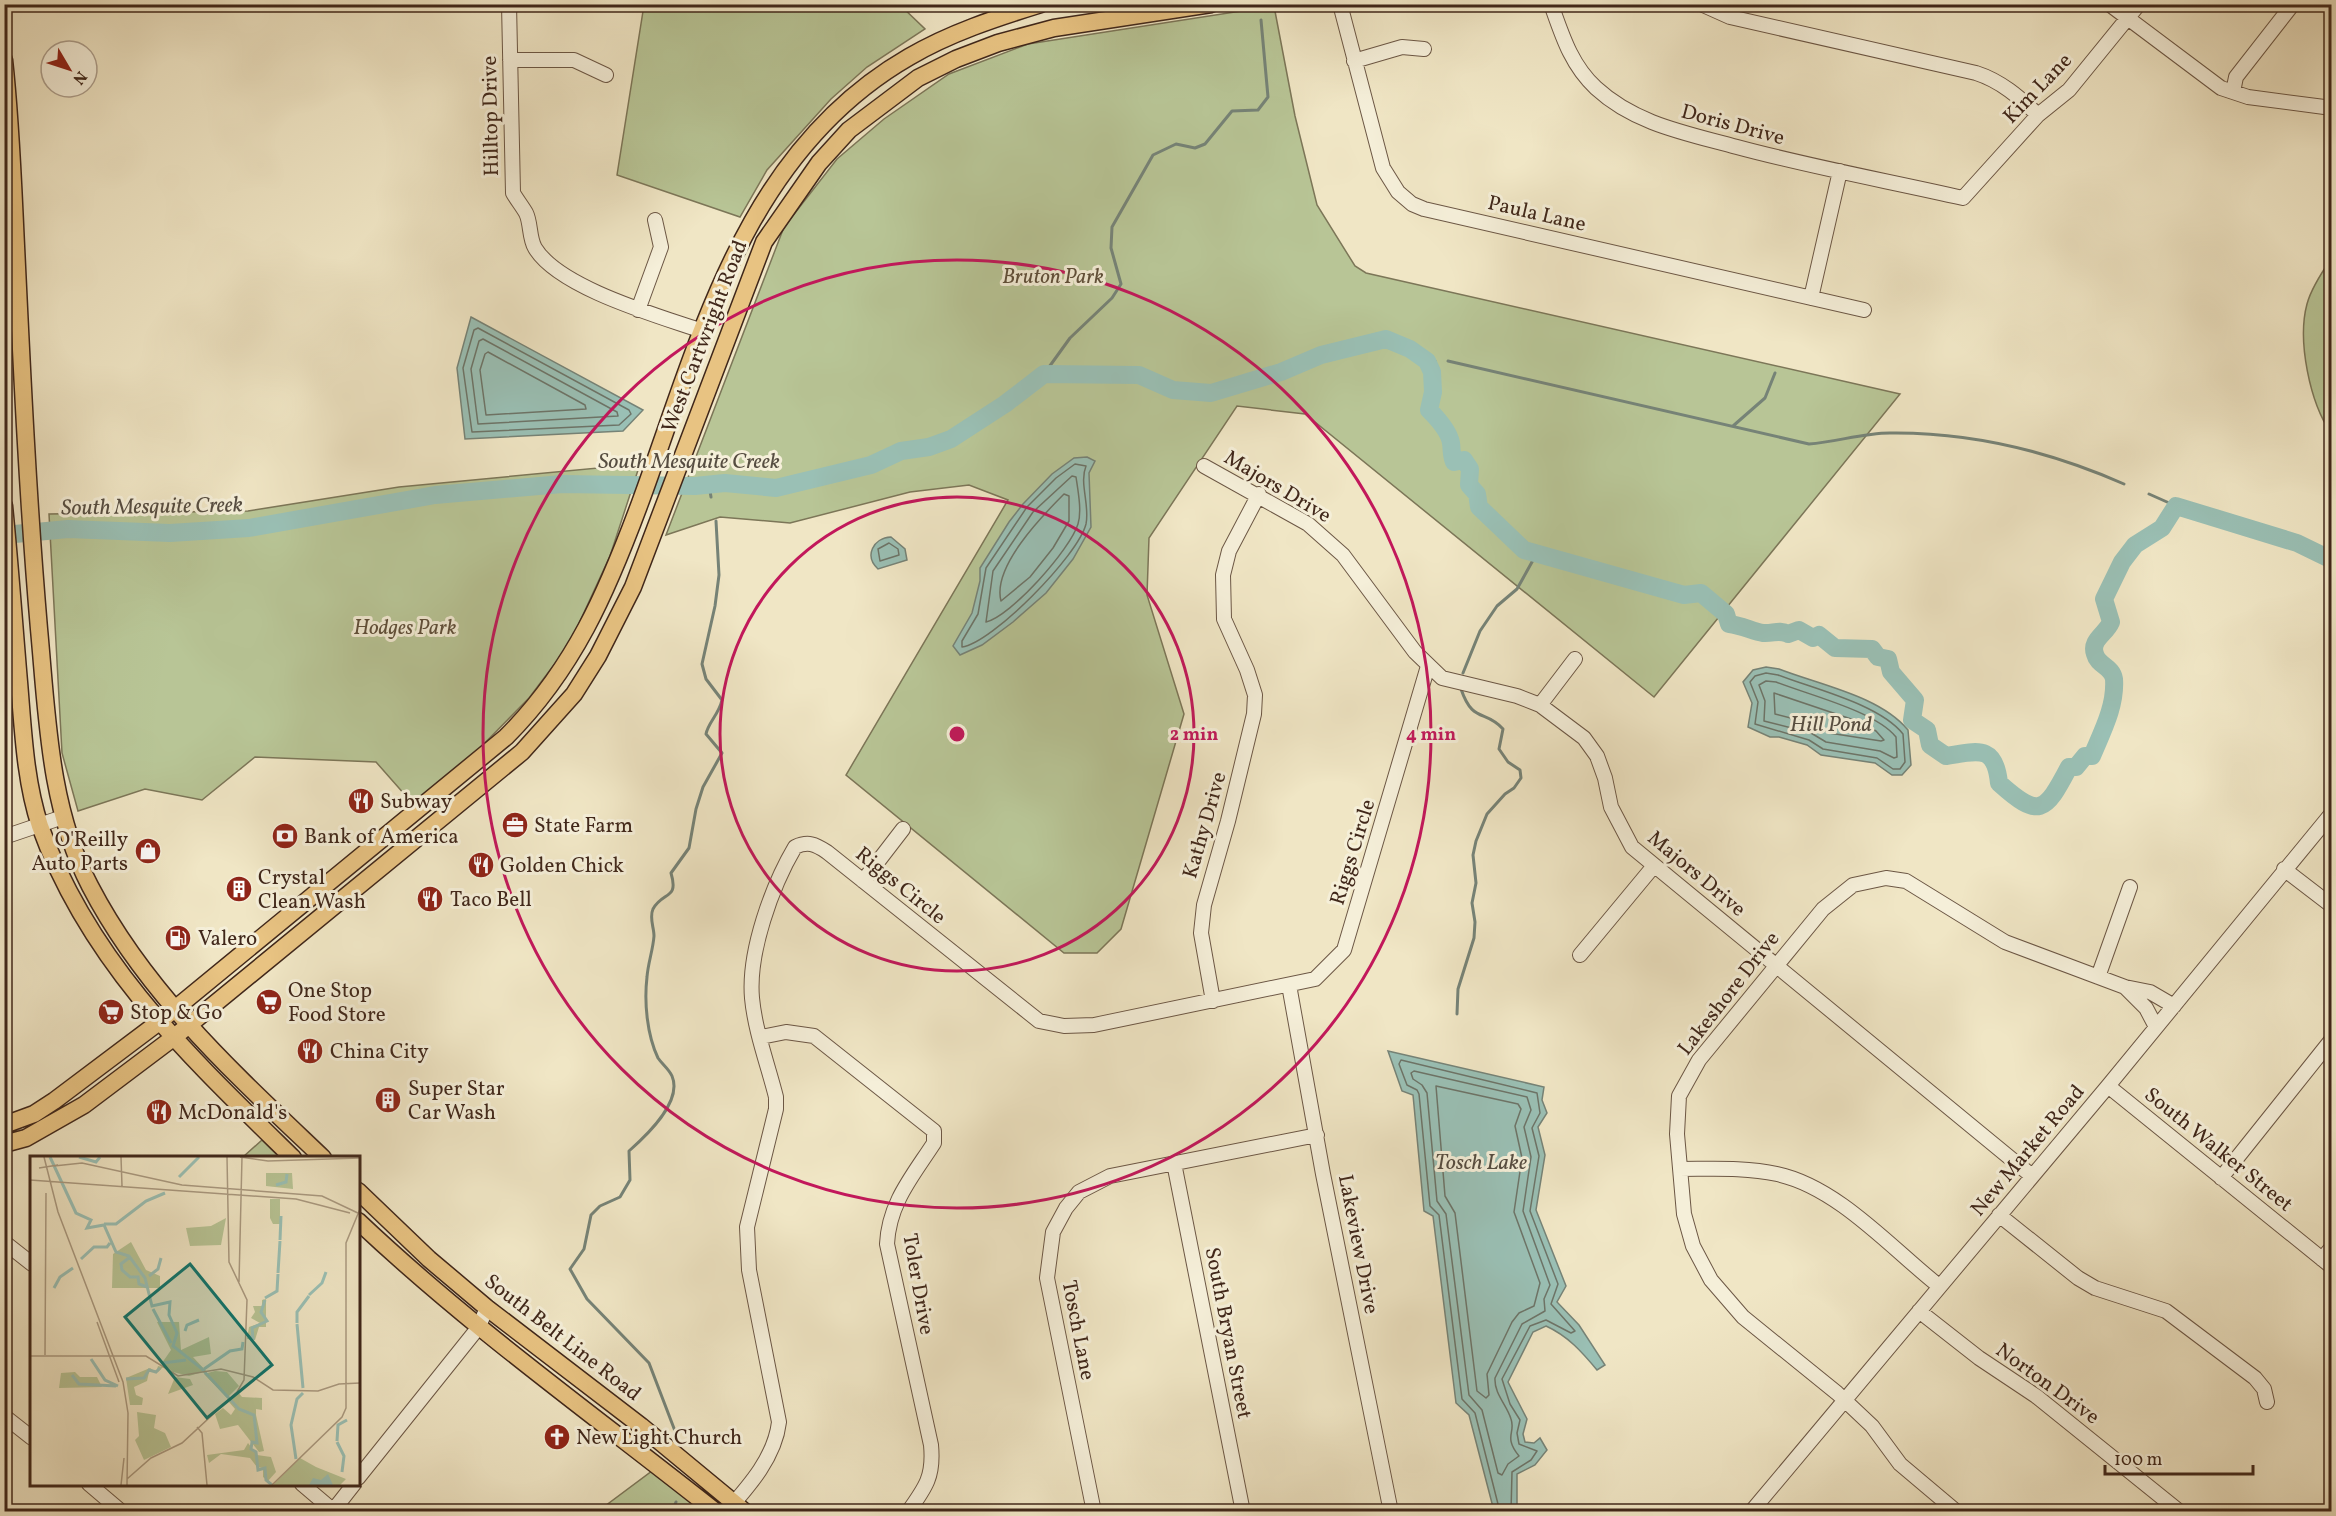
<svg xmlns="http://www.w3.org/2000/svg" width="2336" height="1516" font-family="Vollkorn,serif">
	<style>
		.green { fill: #b8c596; stroke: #7c7658; stroke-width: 1.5 }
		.water { fill: #9ac0b5; stroke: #768377; stroke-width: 1.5 }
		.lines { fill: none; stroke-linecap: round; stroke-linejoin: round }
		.shore { stroke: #6d7468; stroke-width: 1.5 }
		.stream { stroke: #768377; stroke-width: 3 }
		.river { stroke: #9ac0b5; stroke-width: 18 }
		.minor-casing { stroke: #6c5745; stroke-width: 16 }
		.major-casing { stroke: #40271a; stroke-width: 19 }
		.minor { stroke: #f5efd9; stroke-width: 14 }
		.major { stroke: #e8c382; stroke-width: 16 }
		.ring { fill: none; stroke: #c2185b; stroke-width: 3 }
		.labels { text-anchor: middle; stroke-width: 6; stroke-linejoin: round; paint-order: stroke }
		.street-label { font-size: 21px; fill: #40271a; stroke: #f5efd9 }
		.park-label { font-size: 21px; font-style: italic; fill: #5e4e39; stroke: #f5efd9 }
		.poi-label { font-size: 21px; fill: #40271a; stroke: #f5efd9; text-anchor: start }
		.water-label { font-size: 22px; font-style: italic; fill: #564d41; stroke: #f5efd9 }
		.inset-river { fill: none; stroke: #9ac0b5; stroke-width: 3 }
		.inset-road { fill: none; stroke: #aa9a81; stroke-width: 1.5 }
		.view { fill: #0f766e; fill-opacity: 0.15; stroke: #0f766e; stroke-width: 3 }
		.inset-edge { fill: none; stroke: #40271a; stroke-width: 3 }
		.centre { fill: #c2185b; stroke: #f5efd9; stroke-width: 3 }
		.ring-label { font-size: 18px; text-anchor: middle; font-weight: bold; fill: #c2185b; stroke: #f5efd9; stroke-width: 6; stroke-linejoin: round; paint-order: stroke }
	</style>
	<rect width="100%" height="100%" fill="#f0e6c5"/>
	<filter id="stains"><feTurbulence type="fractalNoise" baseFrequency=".00333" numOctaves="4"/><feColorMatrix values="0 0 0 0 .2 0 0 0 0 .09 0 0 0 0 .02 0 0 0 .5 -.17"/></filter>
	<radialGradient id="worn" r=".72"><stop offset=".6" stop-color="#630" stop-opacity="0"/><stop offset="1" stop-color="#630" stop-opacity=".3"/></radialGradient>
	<!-- green -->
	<path class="green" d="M644,5H900L925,29L867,67L831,99L767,170L740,217L617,175Z
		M1274,6L1295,116L1317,205L1355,266L1366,273L1900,394L1654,697L1305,414L1237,406L1149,538L1147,595L1184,714L1121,929L1097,953H1064L846,775L1008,500L969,485L910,492L790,523L720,517L666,535L784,227L837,159L884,119L949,74L1028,44Z
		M2331,259V433C2310,403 2297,341 2307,304C2311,289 2322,272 2331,259Z
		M640,464L610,556L569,645L529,698L470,758L413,804L376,762L255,757L202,800L145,789L78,811L62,753L49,514L248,511L399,487Z
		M262,1140L280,1157H243Z
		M652,1471L704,1512H597Z"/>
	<!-- water -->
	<path class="water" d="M471,317L643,410L623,431L465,439L457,368Z
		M1087,457L1095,461L1089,473L1091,527L1073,559L1046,593L1013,622L982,645L960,655L953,646L972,613L980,581V568L1009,522L1023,504L1052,474L1074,458Z
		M891,537L905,549L907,560L878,569C864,556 873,538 891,537Z
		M1766,667L1779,669C1820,685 1880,696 1908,730L1911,765L1902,775H1892L1875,763L1821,755L1807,745L1779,737H1770L1748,727L1752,703L1743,682L1753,670Z
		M1388,1051L1544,1087L1542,1100L1547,1113L1538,1127L1545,1155L1536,1210L1566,1286L1557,1302L1579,1325L1605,1365L1597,1370C1582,1352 1568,1336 1546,1326L1533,1332L1508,1382L1527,1419L1523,1434L1525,1442L1534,1443L1540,1438L1547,1450L1535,1465L1517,1474V1511H1494L1469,1415L1456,1403L1433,1216L1424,1211L1413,1095L1402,1091Z"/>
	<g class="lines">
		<!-- shore -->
		<path class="shore" d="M478,328L629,410L631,414L619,425L472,432L463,368L474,330Z
			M483,339L617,412L618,416L478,424L471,369L479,341Z
			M488,352L585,405L586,409L486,415L480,370L485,354Z
			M1075,464L1086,466C1079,483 1090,505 1086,524C1078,556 992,643 962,647V641L978,614L986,568L1027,507L1056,478Z
			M1072,476L1076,477C1078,491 1082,511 1078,524C1070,550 1011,616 986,622L993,571L1033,512Z
			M1064,494L1069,496V521L1053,548L1030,577L1001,601C992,567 1042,516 1064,494Z
			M889,543L898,549L899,555L880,561L878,549Z
			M1766,673L1778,675C1814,689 1879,704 1903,734L1905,762L1900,769H1893L1877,758L1823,749L1809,740L1755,724L1758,702L1750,682L1755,676Z
			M1766,681L1776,682C1809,695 1875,711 1896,737L1897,757L1894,758L1880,751L1826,742L1811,733L1764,721L1765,701L1759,685Z
			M1774,693L1860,722L1876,731L1884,740L1881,741L1829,733L1814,724L1775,714Z
			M1414,1071L1527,1097L1531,1110L1524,1127L1531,1157L1523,1211L1550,1285L1544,1299L1545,1311L1522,1324L1495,1378C1494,1394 1507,1405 1511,1419C1516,1433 1503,1436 1519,1456L1508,1464L1502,1475L1498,1473L1482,1410L1469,1395L1446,1214L1437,1201L1427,1093L1422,1085L1413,1079L1411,1073Z
			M1436,1086L1518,1104L1521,1109L1515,1126L1522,1158L1514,1212L1540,1283L1534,1306L1519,1313L1512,1322L1487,1374L1489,1395L1486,1398L1477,1391L1455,1213L1445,1196Z
			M1500,1512L1475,1413L1462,1399L1439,1215L1430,1206L1419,1094L1417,1090L1407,1085L1399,1064L1401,1060L1537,1093L1540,1113L1532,1128L1539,1156L1530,1211L1558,1284L1551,1304L1575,1331L1571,1333L1546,1320L1530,1326L1502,1379L1510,1404L1520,1420L1517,1433L1519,1444L1537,1451L1531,1460L1512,1472L1511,1512"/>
		<!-- stream -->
		<path class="stream" d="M1427,361H1435
			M1448,361L1809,444C1837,442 1862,433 1890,433C1972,432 2049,451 2124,484
			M1044,374L1070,338L1112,298L1121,284L1111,248L1112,227L1153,155L1176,144L1195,148L1205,144L1232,111L1258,110L1268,97L1261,20
			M1733,426L1765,398L1775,373
			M709,485L711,497
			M2149,494L2176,506
			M1463,673L1480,631L1497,606L1517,589L1537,553
			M1457,1014L1458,989L1474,938L1475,922L1472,903L1476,883L1473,855L1476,841L1487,814L1505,794L1514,788L1521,778L1520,770L1508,762L1499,749L1503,729C1485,709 1473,724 1461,689
			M675,1431L649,1363L587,1299L570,1269L584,1249L591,1215L600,1206L620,1197L630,1180L629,1151C646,1136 683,1102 672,1076C669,1069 662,1064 658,1058C647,1035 644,1002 647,977C648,963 653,950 654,936C654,927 649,918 653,909C663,891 679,900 671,873L689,848L696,809L703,787L722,753L706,734C708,723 719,714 722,700L706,679L702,664L715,606L719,575L716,521
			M672,1512L676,1502"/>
		<!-- river -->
		<path class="river" d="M4,535L68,529L170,533L249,528L435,495L562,484L695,486L725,483L776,488L871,465L901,451L929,447L951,439L1005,404L1044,374L1139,375L1173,390L1211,393L1281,372L1321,355L1386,339L1410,349L1427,361L1432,372L1433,392L1429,410C1437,418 1449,431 1451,443C1452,450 1451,455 1454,462L1464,460L1470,469L1469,485L1477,494L1479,507L1524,550L1684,595L1701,593L1726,614L1729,624C1741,625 1754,632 1763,633C1773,634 1779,629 1788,634L1799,630L1813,638L1819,635L1835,648L1872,649L1878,657L1888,659L1891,672L1915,700L1912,720L1927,730L1930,745L1946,756C1978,751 1995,744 1999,783C2039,819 2045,813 2069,767H2076L2085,756H2092C2102,732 2116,706 2114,679C2112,666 2098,666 2095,654C2090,640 2106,634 2111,622L2104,599L2122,562L2135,545L2162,528L2176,506L2297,543L2332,560"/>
		<defs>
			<path id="minor" d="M509,4L513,193C517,200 522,206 526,213C531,223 529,238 535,248C559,288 659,316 702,331
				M1340,4L1383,168L1398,192L1412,204L1424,209L1864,310
				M1551,4C1562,35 1571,65 1596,88C1635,124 1686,133 1737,147C1811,167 1888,181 1963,198L2038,115L2069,90L2139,4
				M1701,4L1730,17L1976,73C2001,81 2019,97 2038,115
				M2109,4L2221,88L2248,97L2332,108
				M510,60H574L606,75
				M1354,61L1402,47L1424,49
				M2233,92L2236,77L2293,4
				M1811,298L1840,171
				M638,310L661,247L655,220
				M1204,466L1308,524L1343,555L1415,652L1442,678L1517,696L1540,705L1584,738L1597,756L1605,778L1611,807L1632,847L2032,1176
				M1540,705L1575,659
				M4,837L63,817
				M2284,869L2332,906
				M863,881L903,829
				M1580,955L1653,867
				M2098,977L2130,887
				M1289,985L1323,1174L1391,1512
				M2125,987L2146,1008L2156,1027
				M1213,1001L1201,933L1204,905L1228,821L1254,714L1255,695L1247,670L1224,619L1223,575L1229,551L1259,494
				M761,1037L786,1032L814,1036L934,1131V1143C912,1177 889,1203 887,1244L931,1445C934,1476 926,1487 908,1512
				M2108,1086L2332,1267
				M1174,1163L1243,1512
				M1680,1169C1712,1169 1746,1167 1777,1174C1838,1187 1892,1249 1939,1286
				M2221,1178L2332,1039
				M1999,1215L2078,1278L2095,1288L2166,1311L2255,1378L2264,1389L2267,1402
				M4,1242L32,1264
				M2322,1259L2332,1247
				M1919,1311L1979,1358L2036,1396L2180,1512
				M4,1416L32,1438
				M358,1478L478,1328L487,1308
				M89,1484L122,1512
				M302,1484L335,1512
				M332,1512L354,1484
				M726,1512C749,1486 775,1457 779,1422L749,1270L747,1227L776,1109V1097C768,1065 755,1031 752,998C748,952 772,886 795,847C808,841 815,844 827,852L1039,1021L1064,1026L1094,1025L1315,979L1344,950L1428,666
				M1094,1512L1047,1278L1053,1232L1066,1208L1079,1192L1110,1176L1317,1135
				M1751,1512L2108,1086L2332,813
				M1957,1512L1900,1464L1872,1426L1837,1393L1743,1317L1711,1280L1693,1246L1684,1214L1677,1134L1679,1096L1699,1060L1823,909L1853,885L1886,878L1906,881L2005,942L2125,987L2150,992L2174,1006"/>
			<path id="major" d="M4,60C11,122 13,184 16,246C22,373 28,501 39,629C47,714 49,808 90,886C146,994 236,1075 323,1158
				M4,506C10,565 14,624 19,682C23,729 25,781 40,826C89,963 191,1058 293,1158
				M4,1125L34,1114L54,1101L159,1022L506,737C574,669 607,592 640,503C701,337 744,152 909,57C950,33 996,18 1041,4
				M4,1144L26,1138L84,1105L173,1038L522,752L574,694L598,656L633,587L764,242L819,163L849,130L918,78L956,59L998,43L1054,28L1211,4
				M358,1191L429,1259L487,1308L641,1426L745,1512
				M358,1221C470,1327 595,1416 716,1512"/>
		</defs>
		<!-- minor casing -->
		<use href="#minor" class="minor-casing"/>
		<!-- major casing -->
		<use href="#major" class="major-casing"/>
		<!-- minor -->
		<use href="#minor" class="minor"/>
		<!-- major -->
		<use href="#major" class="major"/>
	</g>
	<!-- distance rings -->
	<g class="ring">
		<circle cx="957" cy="734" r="237"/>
		<circle cx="957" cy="734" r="474"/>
	</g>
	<!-- icons -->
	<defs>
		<symbol id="restaurant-disc" viewBox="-11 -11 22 22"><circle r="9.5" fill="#8f2418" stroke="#f5efd9"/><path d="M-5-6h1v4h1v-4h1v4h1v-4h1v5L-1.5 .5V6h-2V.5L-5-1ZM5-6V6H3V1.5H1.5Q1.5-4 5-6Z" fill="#fff"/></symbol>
		<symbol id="office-disc" viewBox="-11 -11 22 22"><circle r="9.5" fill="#8f2418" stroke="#f5efd9"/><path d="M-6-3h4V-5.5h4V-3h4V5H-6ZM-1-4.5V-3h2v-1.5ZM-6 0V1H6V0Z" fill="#fff"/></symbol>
		<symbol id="bank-disc" viewBox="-11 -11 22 22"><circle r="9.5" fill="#8f2418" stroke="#f5efd9"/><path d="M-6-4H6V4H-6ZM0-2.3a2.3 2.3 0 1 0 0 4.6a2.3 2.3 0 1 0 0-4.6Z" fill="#fff"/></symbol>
		<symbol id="shop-disc" viewBox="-11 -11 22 22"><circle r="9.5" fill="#8f2418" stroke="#f5efd9"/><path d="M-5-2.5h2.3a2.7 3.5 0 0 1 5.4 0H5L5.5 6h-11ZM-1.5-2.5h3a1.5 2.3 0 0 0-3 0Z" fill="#fff"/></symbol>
		<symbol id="building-disc" viewBox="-11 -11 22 22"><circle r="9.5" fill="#8f2418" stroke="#f5efd9"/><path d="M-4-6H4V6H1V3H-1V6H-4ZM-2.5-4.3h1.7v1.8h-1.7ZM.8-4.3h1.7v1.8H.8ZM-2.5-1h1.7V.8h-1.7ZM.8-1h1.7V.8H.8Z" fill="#fff"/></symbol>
		<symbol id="fuel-disc" viewBox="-11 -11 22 22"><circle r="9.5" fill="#8f2418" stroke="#f5efd9"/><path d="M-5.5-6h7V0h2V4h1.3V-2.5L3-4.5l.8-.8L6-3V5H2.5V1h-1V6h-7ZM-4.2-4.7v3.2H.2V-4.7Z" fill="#fff"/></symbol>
		<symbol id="supermarket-disc" viewBox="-11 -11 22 22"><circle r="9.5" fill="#8f2418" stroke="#f5efd9"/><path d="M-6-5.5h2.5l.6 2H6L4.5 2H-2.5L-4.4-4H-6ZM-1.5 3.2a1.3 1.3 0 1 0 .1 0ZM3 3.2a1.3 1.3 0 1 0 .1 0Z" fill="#fff"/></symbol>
		<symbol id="church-disc" viewBox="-11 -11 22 22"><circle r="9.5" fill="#8f2418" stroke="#f5efd9"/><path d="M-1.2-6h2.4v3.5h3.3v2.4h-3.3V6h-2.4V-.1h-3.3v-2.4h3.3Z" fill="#fff"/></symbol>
	</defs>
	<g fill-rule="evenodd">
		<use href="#restaurant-disc" x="346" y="786" width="30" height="30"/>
		<use href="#office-disc" x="500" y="810" width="30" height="30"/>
		<use href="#bank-disc" x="270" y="821" width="30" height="30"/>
		<use href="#shop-disc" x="133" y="836" width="30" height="30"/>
		<use href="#restaurant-disc" x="466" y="850" width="30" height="30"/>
		<use href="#building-disc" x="224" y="874" width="30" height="30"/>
		<use href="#restaurant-disc" x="415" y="884" width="30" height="30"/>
		<use href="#fuel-disc" x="163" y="923" width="30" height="30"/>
		<use href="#supermarket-disc" x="254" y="987" width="30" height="30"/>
		<use href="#supermarket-disc" x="96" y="997" width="30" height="30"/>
		<use href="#restaurant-disc" x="295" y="1036" width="30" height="30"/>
		<use href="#building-disc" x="373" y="1085" width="30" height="30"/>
		<use href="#restaurant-disc" x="144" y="1097" width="30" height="30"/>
		<use href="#church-disc" x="542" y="1422" width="30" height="30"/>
	</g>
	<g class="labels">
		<!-- street labels -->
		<g class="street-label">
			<text transform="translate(2037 88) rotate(-46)" y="7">Kim Lane</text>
			<text transform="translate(490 116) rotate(-91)" y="7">Hilltop Drive</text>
			<text transform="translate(1733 124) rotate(15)" y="7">Doris Drive</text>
			<text transform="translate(1537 213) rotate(13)" y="7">Paula Lane</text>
			<text transform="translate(704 336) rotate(-69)" y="7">West Cartwright Road</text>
			<text transform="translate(1278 486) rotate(31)" y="7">Majors Drive</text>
			<text transform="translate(1204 825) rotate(-74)" y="7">Kathy Drive</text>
			<text transform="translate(1352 852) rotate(-73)" y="7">Riggs Circle</text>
			<text transform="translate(1697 873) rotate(40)" y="7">Majors Drive</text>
			<text transform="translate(901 885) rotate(39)" y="7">Riggs Circle</text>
			<text transform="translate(1728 993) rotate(-52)" y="7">Lakeshore Drive</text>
			<text transform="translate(2219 1149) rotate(39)" y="7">South Walker Street</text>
			<text transform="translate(2027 1150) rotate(-50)" y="7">New Market Road</text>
			<text transform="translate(1359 1244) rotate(79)" y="7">Lakeview Drive</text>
			<text transform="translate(919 1284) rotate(80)" y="7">Toler Drive</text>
			<text transform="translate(1079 1330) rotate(79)" y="7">Tosch Lane</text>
			<text transform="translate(1229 1333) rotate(79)" y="7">South Bryan Street</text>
			<text transform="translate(563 1337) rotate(38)" y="7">South Belt Line Road</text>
			<text transform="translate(2048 1383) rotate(36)" y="7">Norton Drive</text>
		</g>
		<!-- park labels -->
		<g class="park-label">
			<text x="1053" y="283">Bruton Park</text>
			<text x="405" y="634">Hodges Park</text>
		</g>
		<!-- poi labels -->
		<g class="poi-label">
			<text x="380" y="808">Subway</text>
			<text x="534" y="832">State Farm</text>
			<text x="304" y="843">Bank of America</text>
			<text x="128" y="846" text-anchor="end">O'Reilly<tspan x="128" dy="24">Auto Parts</tspan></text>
			<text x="500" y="872">Golden Chick</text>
			<text x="258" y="884">Crystal<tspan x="258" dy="24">Clean Wash</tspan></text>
			<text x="450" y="906">Taco Bell</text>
			<text x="198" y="945">Valero</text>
			<text x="288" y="997">One Stop<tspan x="288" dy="24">Food Store</tspan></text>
			<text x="130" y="1019">Stop &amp; Go</text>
			<text x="330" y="1058">China City</text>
			<text x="408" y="1095">Super Star<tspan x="408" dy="24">Car Wash</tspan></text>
			<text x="178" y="1119">McDonald's</text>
			<text x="576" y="1444">New Light Church</text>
		</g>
		<!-- water labels -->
		<g class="water-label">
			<text x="689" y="468">South Mesquite Creek</text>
			<text transform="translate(152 505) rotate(-1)" y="8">South Mesquite Creek</text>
			<text x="1831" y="731">Hill Pond</text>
			<text x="1481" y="1169">Tosch Lake</text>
		</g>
	</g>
	<!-- overview -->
	<g transform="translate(30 1156)">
		<rect width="330" height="330" fill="#f0e6c5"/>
		<path d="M236,17H262L263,33L236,30ZM240,43H250V68H243L240,62ZM196,62L191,89L160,90L156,72L181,70ZM101,86L116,114L130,120V132H82L83,98ZM236,143V171H229L225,184L217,183L219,171L230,167L221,162L225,156L223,150H232V144ZM127,166H149L151,194L179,181L181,198L163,201L176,215L159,220L143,216L132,207L141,194ZM128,210L133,211L128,216H119L117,225L104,231L106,239L113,242L112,249H100L96,222L120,212L126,216ZM185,215L197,216L209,230L197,242L174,218ZM45,216L50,221H67L72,231L29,232L31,217ZM145,221L160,223L163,229L138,238ZM208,236L212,241L232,242V254L226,253V259L234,295L229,296L208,269L190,273L185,258L193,252L201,259L205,253L199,246ZM107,256L126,259L124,272L135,277L141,291L114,304L105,284L109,280ZM218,287L227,299L241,301L246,316L238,325L233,321V312L227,311L220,302L191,298L179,307L177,299L214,294ZM270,302L286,311L316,323L310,329H243Z" fill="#b8c596"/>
		<path d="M298,318L303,329H279L283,322L291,324Z" fill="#9ac0b5"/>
		<path class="inset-river" d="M20,1L46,57L61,64L57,72L74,69L86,96L99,100L115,122L122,150L140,146L139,159L147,177L143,190L171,212L209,253L224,259L227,287L222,286L221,293L226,296L228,314L235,312L236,324L242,329M49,1L66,6L70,1M149,21L169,1M246,29L256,26L257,18M74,68H86L116,45L135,37M250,84L251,60M100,101L91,108L92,114L100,121H108L109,128L117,131M51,103L64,91H77L80,87M248,117L250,85M119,120L128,113L131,102M24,132L30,121L43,112M279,139L292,127L296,116M235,142L247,135L248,118M123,153L141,187M267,167V156L279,140M267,168L273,232M155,175L157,169L169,164M218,180L223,182L222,172L237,165L231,156L235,144M61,203L75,224L88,230M133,207L156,204M174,213L200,195L212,193L213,186M42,219L49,228L86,230M96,223L114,222L119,214L126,216L130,212M307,285L308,269L317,264M307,286L314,300L312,316M266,303L261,269L267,243L273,237"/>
		<path class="inset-road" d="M14,1L28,56L93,226L98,257L97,329M91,1L92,30M210,1L238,5L330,2M24,10L52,7L152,29L292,40L330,58M9,12L28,9M0,24L266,43L320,57M209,126L212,1M67,166L89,226M15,199L16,37M0,200H116L148,220L191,213L223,221L243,234L288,235L309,228L330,227M167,271L172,277L177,329M97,323L121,302L152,287L207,236L214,224L217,144L199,106L197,1M91,329L94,302M242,329L312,261L316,252V87L330,53"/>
		<path class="view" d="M160,108L242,209L177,262L95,161Z"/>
		<rect width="330" height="330" class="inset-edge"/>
	</g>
	<circle cx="957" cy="734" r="9" class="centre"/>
	<g class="ring-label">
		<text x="1194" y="740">2 min</text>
		<text x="1431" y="740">4 min</text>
	</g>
	<!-- margin -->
	<rect width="2336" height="1516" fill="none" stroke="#f0e6c5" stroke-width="24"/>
	<rect x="6" y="6" width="2324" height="1504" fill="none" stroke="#40271a" stroke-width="3"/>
	<rect x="12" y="12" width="2312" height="1492" fill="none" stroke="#40271a" stroke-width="1.5"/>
	<!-- north arrow -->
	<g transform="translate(69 69) rotate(129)"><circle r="28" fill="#f5efd9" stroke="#ad9f8d" stroke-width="1.5"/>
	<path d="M0-4.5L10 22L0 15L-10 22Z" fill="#8f2418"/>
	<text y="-9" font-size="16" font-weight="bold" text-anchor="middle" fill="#40271a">N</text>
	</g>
	<!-- scale -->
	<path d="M2105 1465v9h148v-9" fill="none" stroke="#40271a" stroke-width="3"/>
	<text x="2114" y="1465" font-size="18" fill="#40271a" stroke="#f5efd9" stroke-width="4.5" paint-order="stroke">100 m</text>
	<rect width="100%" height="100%" filter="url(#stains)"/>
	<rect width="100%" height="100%" fill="url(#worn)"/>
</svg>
